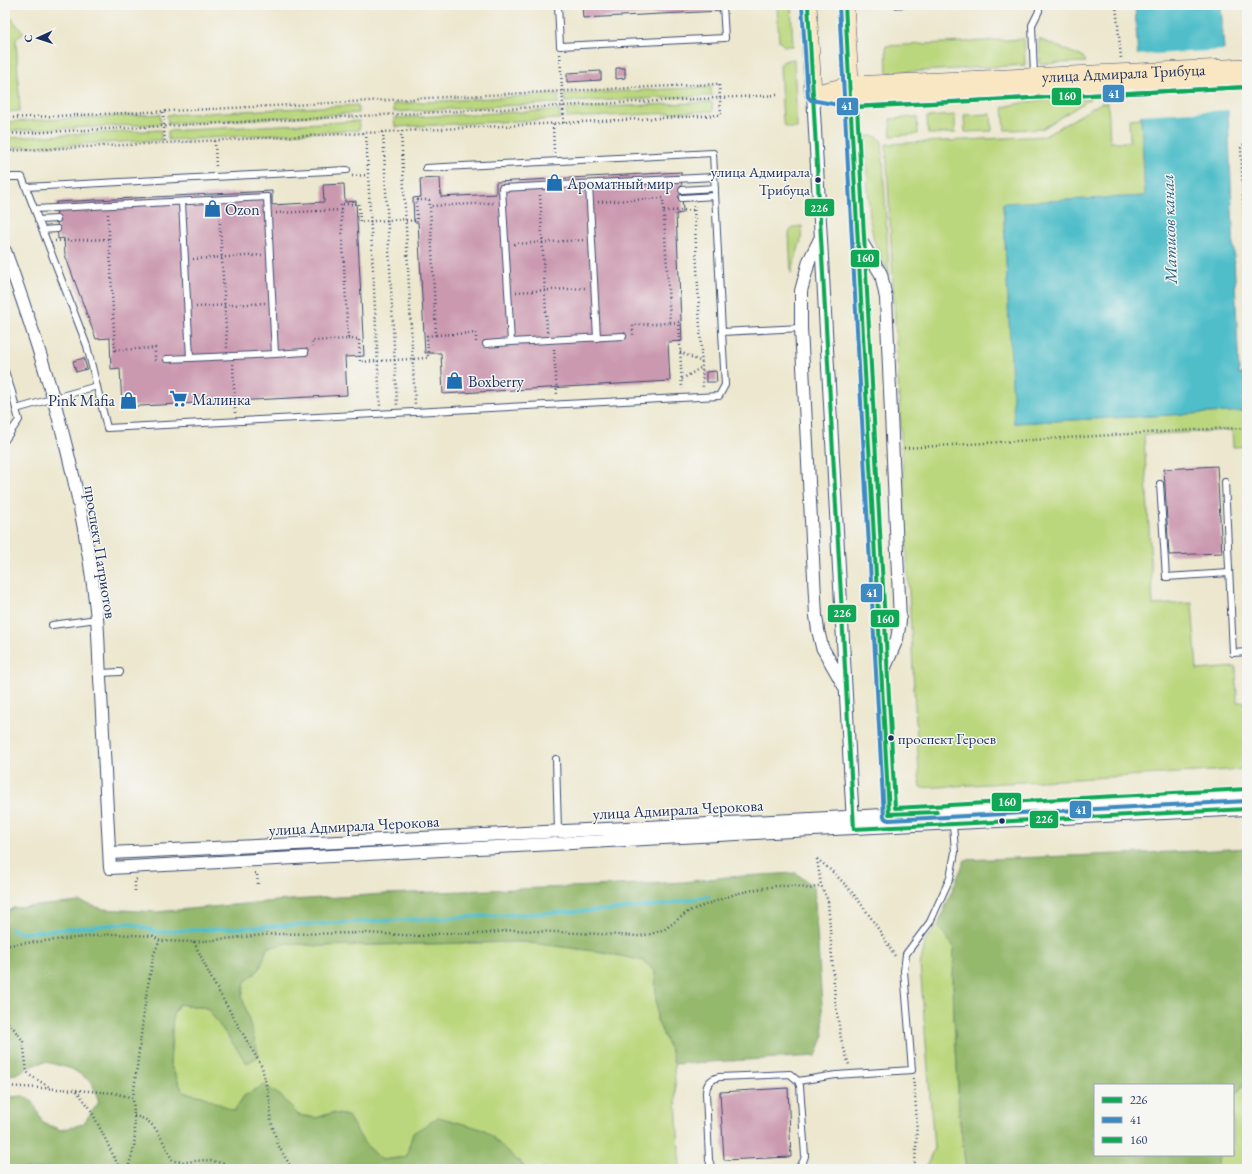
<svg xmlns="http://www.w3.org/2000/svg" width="1252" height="1174" font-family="'EB Garamond',serif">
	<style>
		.green { fill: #bbd77d; stroke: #6b836e }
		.forest { fill: #94b86c; stroke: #587465 }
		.water { fill: #50bec9; stroke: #367694 }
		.pier { fill: #ece7ce }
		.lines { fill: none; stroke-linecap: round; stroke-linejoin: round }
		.stream { stroke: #50bec9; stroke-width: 4 }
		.building { fill: #ca98af }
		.lane-casing { stroke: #3a4b6f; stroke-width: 8 }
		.street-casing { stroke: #3a4b6f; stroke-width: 14 }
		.secondary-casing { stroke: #3a4b6f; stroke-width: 18 }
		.path { stroke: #3a4b6f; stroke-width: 2.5; stroke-dasharray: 1 3; stroke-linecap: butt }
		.lane { stroke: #fff; stroke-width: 6 }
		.street { stroke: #fff; stroke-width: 12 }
		.secondary { stroke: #f9e7c3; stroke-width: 17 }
		.bus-1-casing { stroke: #f6f6f2; stroke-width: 7 }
		.bus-2-casing { stroke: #f6f6f2; stroke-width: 7 }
		.bus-3-casing { stroke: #f6f6f2; stroke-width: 7 }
		.bus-1 { stroke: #10a855; stroke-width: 4 }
		.bus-2 { stroke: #3d8ac2; stroke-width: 4 }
		.bus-3 { stroke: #10a855; stroke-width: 4 }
		.bus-dot { fill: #1b2f5e; stroke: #f6f6f2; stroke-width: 1.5 }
		.labels { text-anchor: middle; stroke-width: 3; stroke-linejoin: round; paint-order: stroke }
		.bus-label { font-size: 15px; fill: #1b2f5e; stroke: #f6f6f2; text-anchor: end }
		.street-label { font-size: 16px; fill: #1b2f5e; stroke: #f6f6f2 }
		.poi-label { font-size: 16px; fill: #1b2f5e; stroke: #f6f6f2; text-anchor: start }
		.water-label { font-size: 17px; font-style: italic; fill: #2b5a7e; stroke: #f6f6f2 }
		.line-badge { stroke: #f6f6f2; stroke-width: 1.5 }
		.badge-label { font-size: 11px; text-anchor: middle; font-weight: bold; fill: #fff }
	</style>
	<rect width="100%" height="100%" fill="#f6f6f2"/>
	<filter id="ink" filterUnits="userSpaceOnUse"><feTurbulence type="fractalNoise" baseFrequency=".025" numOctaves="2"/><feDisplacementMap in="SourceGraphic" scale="8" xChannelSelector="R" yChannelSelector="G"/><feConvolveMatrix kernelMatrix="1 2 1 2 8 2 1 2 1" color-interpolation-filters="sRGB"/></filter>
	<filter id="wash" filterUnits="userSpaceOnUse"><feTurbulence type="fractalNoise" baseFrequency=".012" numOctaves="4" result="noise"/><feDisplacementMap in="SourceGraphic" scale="16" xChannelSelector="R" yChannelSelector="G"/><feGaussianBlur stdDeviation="0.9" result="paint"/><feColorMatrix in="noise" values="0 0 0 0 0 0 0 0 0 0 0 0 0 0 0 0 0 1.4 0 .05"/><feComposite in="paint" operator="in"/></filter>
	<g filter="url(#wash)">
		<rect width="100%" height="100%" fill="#ece7ce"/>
		<!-- green -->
		<path class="green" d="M777,5H791L793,46H784L779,41Z
			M5,11L24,33L16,39L20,111L5,112Z
			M1024,39L1025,65L887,73L886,46Z
			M1039,39L1083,57L1086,62L1040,64Z
			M794,59L797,128H790L785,126L783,122L780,65C783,60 788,60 794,59Z
			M711,87L712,96L565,102V94Z
			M558,94L559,103L394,112L393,104Z
			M1090,99L1042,129L1005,130L1003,107L1037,100Z
			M712,102L713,111L567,118L566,109Z
			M1101,103H1108L1110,142H1130L1129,119L1141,118L1145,196L1003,204L1015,423L1247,411V446L1233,447L1232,430L1144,435L1153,605L1192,603L1197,670L1236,667L1237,702H1247V769L920,788L914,689L886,144L1045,136Z
			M358,105V113L168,124L167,115Z
			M560,110V119L395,127L394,118Z
			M160,114L161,124L5,131V122Z
			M991,114L992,131L965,132L964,115Z
			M955,115V133L928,134L927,117Z
			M917,117L918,134L891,136L890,119Z
			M359,121V130L168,140V131Z
			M161,130V140L5,148V138Z
			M865,136C873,136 878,135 882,142L889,275L874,241L870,220Z
			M802,226L801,240L791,273L789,234C791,227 795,227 802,226Z
			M938,926L954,947L953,978L954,1017L957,1064L959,1115L966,1169H925L934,1148L920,965L926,939Z
			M523,942L603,952L644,961L655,972L657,1020L671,1052L674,1064L680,1169H642L640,1168L627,1169H526L519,1161L413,1133L406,1157L382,1160L364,1143L348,1116L332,1113L316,1118L298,1115L281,1096H244L234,1111L202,1096L183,1092L170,1064L173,1014L179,1004L207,1008L247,1062L259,1056L242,996L245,982L260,969L267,948L288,943L319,946Z
			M1247,1079V1169H1217L1219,1155H1233V1099Z"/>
		<!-- forest -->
		<path class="forest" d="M1247,848V1079L1233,1099V1085H1095V1155H1219L1217,1169H966L959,1115L957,1064L954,1017L953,978L954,947L938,926L942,914L965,860L1197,851Z
			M796,873L814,887L824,1035L816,1056L674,1064L671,1052L657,1020L655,972L644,961L603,952L523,942L319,946L288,943L267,948L260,969L245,982L242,996L259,1056L247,1063L207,1008L179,1004L173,1014L170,1064L183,1092L202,1096L234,1111L244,1096L264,1085L281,1096L298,1115L316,1118L332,1113L348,1116L364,1143L382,1160L406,1157L413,1133L439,1117L485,1130L526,1169H5V1097L24,1096L33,1102L43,1123L61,1130L83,1124L99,1102L92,1082L72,1069L46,1062L35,1064L16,1074L5,1075V913L13,908L81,902L103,909L157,912L276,901L385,894L621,885L684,882L727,877Z"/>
		<!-- water -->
		<path class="water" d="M1135,5H1221L1228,112L1239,374H1247V411L1014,423L1003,203L1145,196Z"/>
		<!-- pier -->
		<path class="pier" d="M1225,50L1230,110L1139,115L1135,55Z"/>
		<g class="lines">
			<!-- stream -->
			<path class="stream" d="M11,929L22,933L131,923L156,932L611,910L662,905L709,896"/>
		</g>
		<g id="blocks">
			<!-- building -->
			<path class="building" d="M582,5H720V11L583,18Z
				M895,5H954V6L895,8Z
				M616,68H625V78L616,79Z
				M601,71V80L567,82V73Z
				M681,172L683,213L676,214L682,341L668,342L670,381L443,394L441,353H425L418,222H414L413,198L421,197L420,179L440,178L441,197L496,194V182Z
				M344,184L345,202L356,201L364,356L345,357L347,395L122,407L120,368L111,369L110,338L96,339L65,255L64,238L58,239L56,202L272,191V205L324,202L323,185Z
				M84,358L87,369L76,372L73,361Z
				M716,371L717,382H706V372Z
				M1217,466L1222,553L1169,555L1164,469Z
				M788,1088L791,1157L724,1160L720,1092Z"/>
		</g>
	</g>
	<g filter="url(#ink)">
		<use href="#blocks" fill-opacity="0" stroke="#3a4b6f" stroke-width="1"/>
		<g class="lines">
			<defs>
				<path id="lane" d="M558,5L560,46L725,38L723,5
					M1034,75L1032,25L1039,11V5
					M426,168L713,153L722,332
					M5,177H22L87,346L107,428L719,396L725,385L722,332L801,328
					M589,184L597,338
					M26,187L347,170
					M682,190L715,188
					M682,198L715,196
					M182,202L190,358
					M35,209L267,197L275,354L167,359
					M38,220L57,219
					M42,230L57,229
					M623,336L511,342L502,188L714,177
					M486,344L511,342
					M275,354L305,352
					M5,371L12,392L16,409
					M5,440L19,420L16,409L97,386
					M1225,482L1233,653L1247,652
					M1160,484L1166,577L1229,573
					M52,625L97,619
					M100,673L120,672
					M556,759L558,831
					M798,1081L836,1075L912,1070L904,971L906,954L930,922L950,878L955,852L953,824
					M712,1169L709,1160L706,1093C706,1084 711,1079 719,1077L790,1074L798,1081L800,1086L805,1156L803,1162L797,1169"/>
				<path id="street" d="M813,94L853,823
					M851,101L890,823
					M859,238L881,274L886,298L900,621L897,639L883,672
					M820,239L809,261L801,291V328L816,616L818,630L822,647L844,686
					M5,251C48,369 84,492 97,618C99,643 99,669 101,694C104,752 107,810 110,868L772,832L1247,809
					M110,853L792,820L1247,795"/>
				<g id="secondary">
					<path d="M808,5L813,94"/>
					<path d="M845,5L851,95"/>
					<path id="s1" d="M813,94L851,85L1247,67"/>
					<path d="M819,95L851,101L1247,81"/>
				</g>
			</defs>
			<!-- lane casing -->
			<use href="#lane" class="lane-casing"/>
			<!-- street casing -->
			<use href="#street" class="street-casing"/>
			<!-- secondary casing -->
			<use href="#secondary" class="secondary-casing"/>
			<!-- path -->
			<path class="path" d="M1116,5L1121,58
				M560,54L564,123
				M163,112L165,143
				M5,118C243,109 481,94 719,84L721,115L5,151
				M553,124L554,153
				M401,131L415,404
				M383,132L397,405
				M366,133L380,406
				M5,134L778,95
				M215,141L216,168
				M1247,144L1245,143L1241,148L1247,290
				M352,176L368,175
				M540,195L547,332
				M598,202L663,198L670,323L633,325V335
				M694,206L703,389
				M219,207L227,348
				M341,210V204H359L360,222L406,219
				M664,211L694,210
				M276,213L341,210L348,339L312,341V347
				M108,214L115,350L155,348V360H158
				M406,221L417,220L416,200H429L430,206
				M55,241L109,239
				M514,244L585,240
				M193,259L262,255
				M516,292L585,288
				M196,307L265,303
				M670,323L679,322L682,389
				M348,339H359L360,362L428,358L427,336L436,335
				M476,342V333L436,335L430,206L495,203
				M554,349L557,395
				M680,352L702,362
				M233,364L235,413
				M682,379L702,367
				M904,448L1210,429L1247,428
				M817,859L821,885L828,901L835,999L841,1039L849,1065
				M817,859C851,884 875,922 896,958
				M255,873H257L258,885
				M135,891V880L137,879
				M194,942L212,980L262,1067L270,1101L271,1121L278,1145L292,1169
				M5,946L16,944L114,934L153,936L160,941L194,942L273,934L366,933L421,936L444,933L481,934L513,930L640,936L651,934L665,929L689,911L735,894L757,889L776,886H797L810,889L821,885
				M5,1020L14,1029L23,1041L27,1072L31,1076L51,1088
				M913,1078C917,1108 918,1139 914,1169
				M5,1086L76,1090L90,1108L120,1169
				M76,1090L114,1093L133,1098
				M134,1116C138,1117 143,1118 146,1120C160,1129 165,1148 173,1161L186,1162L205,1160L223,1163L227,1169
				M128,1169L134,1147L135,1132L133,1098L146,996L154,953L160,941"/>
			<!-- lane -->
			<use href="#lane" class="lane"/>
			<!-- street -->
			<use href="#street" class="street"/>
			<!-- secondary -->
			<use href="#secondary" class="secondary"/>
			<defs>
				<path id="bus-1" d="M808,5L854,829L1247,809
					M845,5L889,814L937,812"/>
				<path id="bus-2" d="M802,5L808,97L811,100L850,107L1247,87
					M839,5L884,817L886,819L889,820L1247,801"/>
				<path id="bus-3" d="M1247,789L895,808L857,107L1247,87"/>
			</defs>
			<!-- bus-1 casing -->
			<use href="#bus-1" class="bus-1-casing"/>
			<!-- bus-2 casing -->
			<use href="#bus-2" class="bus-2-casing"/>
			<!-- bus-3 casing -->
			<use href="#bus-3" class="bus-3-casing"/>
			<!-- bus-1 -->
			<use href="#bus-1" class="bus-1"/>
			<!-- bus-2 -->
			<use href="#bus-2" class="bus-2"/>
			<!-- bus-3 -->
			<use href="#bus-3" class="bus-3"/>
		</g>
	</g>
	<!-- icons -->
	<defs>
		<symbol id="shop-bare" viewBox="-9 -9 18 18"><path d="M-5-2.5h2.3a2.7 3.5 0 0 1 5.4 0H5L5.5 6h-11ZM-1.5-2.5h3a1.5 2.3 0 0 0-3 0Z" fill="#1f6fb2" stroke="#f6f6f2" stroke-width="2.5" paint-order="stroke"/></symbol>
		<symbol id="supermarket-bare" viewBox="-9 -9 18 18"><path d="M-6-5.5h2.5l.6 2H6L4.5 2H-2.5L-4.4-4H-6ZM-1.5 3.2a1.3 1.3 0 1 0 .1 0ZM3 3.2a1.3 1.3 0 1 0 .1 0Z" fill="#1f6fb2" stroke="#f6f6f2" stroke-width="2.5" paint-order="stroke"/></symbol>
	</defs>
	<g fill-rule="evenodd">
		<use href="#shop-bare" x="542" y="170" width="25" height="25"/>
		<use href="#shop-bare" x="200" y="196" width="25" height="25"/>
		<use href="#shop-bare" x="442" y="368" width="25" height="25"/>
		<use href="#supermarket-bare" x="166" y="386" width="25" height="25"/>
		<use href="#shop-bare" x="116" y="388" width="25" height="25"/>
	</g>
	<!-- markers -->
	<g class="bus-dot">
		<circle cx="818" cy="180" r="3.5"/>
		<circle cx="891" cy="738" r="3.5"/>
		<circle cx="1002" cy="821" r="3.5"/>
	</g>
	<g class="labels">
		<!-- bus labels -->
		<g class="bus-label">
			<text x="810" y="177">улица Адмирала<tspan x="810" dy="18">Трибуца</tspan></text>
			<text x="898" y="744" text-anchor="start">проспект Героев</text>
		</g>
		<!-- street labels -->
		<g class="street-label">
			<text dy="6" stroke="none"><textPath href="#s1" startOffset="312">улица Адмирала Трибуца</textPath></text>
			<text transform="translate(101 552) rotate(81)" y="6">проспект Патриотов</text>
			<text transform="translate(678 809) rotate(-3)" y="6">улица Адмирала Черокова</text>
			<text transform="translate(354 825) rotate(-3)" y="6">улица Адмирала Черокова</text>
		</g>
		<!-- poi labels -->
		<g class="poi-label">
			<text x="567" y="189">Ароматный мир</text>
			<text x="225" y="215">Ozon</text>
			<text x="468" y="387">Boxberry</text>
			<text x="192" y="405">Малинка</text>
			<text x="115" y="406" text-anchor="end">Pink Mafia</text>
		</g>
		<!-- water labels -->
		<g class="water-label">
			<text transform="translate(1169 229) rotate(-92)" y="6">Матисов канал</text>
		</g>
	</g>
	<g class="line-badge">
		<rect x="1102" y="84" width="23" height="19" rx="4" fill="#3d8ac2"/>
		<rect x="1051" y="87" width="31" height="19" rx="4" fill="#10a855"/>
		<rect x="836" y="97" width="23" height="19" rx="4" fill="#3d8ac2"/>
		<rect x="804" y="198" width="31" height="19" rx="4" fill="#10a855"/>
		<rect x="850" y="249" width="30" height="19" rx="4" fill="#10a855"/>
		<rect x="860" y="583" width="23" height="20" rx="4" fill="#3d8ac2"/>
		<rect x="827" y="604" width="30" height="19" rx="4" fill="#10a855"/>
		<rect x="870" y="609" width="30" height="19" rx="4" fill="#10a855"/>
		<rect x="991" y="792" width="31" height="20" rx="4" fill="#10a855"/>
		<rect x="1069" y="800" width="23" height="19" rx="4" fill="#3d8ac2"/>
		<rect x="1029" y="810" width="30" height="19" rx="4" fill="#10a855"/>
	</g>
	<g class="badge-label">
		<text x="1114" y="98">41</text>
		<text x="1067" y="100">160</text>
		<text x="847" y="110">41</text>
		<text x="819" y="212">226</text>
		<text x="865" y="262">160</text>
		<text x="872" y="597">41</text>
		<text x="842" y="617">226</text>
		<text x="885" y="623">160</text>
		<text x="1007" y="806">160</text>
		<text x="1081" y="814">41</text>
		<text x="1044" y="823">226</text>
	</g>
	<!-- margin -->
	<rect width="1252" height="1174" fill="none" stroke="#f6f6f2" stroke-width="20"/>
	<!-- legend -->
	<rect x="1094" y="1084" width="140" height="72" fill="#f6f6f2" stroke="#9ea6b7"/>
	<rect x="1102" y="1097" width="20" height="6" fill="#10a855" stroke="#9ea6b7"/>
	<text x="1130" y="1104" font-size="12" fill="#1b2f5e">226</text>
	<rect x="1102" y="1117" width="20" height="6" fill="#3d8ac2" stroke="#9ea6b7"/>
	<text x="1130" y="1124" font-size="12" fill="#1b2f5e">41</text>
	<rect x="1102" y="1137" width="20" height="6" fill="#10a855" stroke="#9ea6b7"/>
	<text x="1130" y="1144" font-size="12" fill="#1b2f5e">160</text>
	<!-- north arrow -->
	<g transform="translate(38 38) rotate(267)" stroke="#f6f6f2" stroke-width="3" paint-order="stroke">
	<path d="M0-3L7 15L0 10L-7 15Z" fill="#1b2f5e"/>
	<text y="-6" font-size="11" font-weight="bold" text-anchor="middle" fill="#1b2f5e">С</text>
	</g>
</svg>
